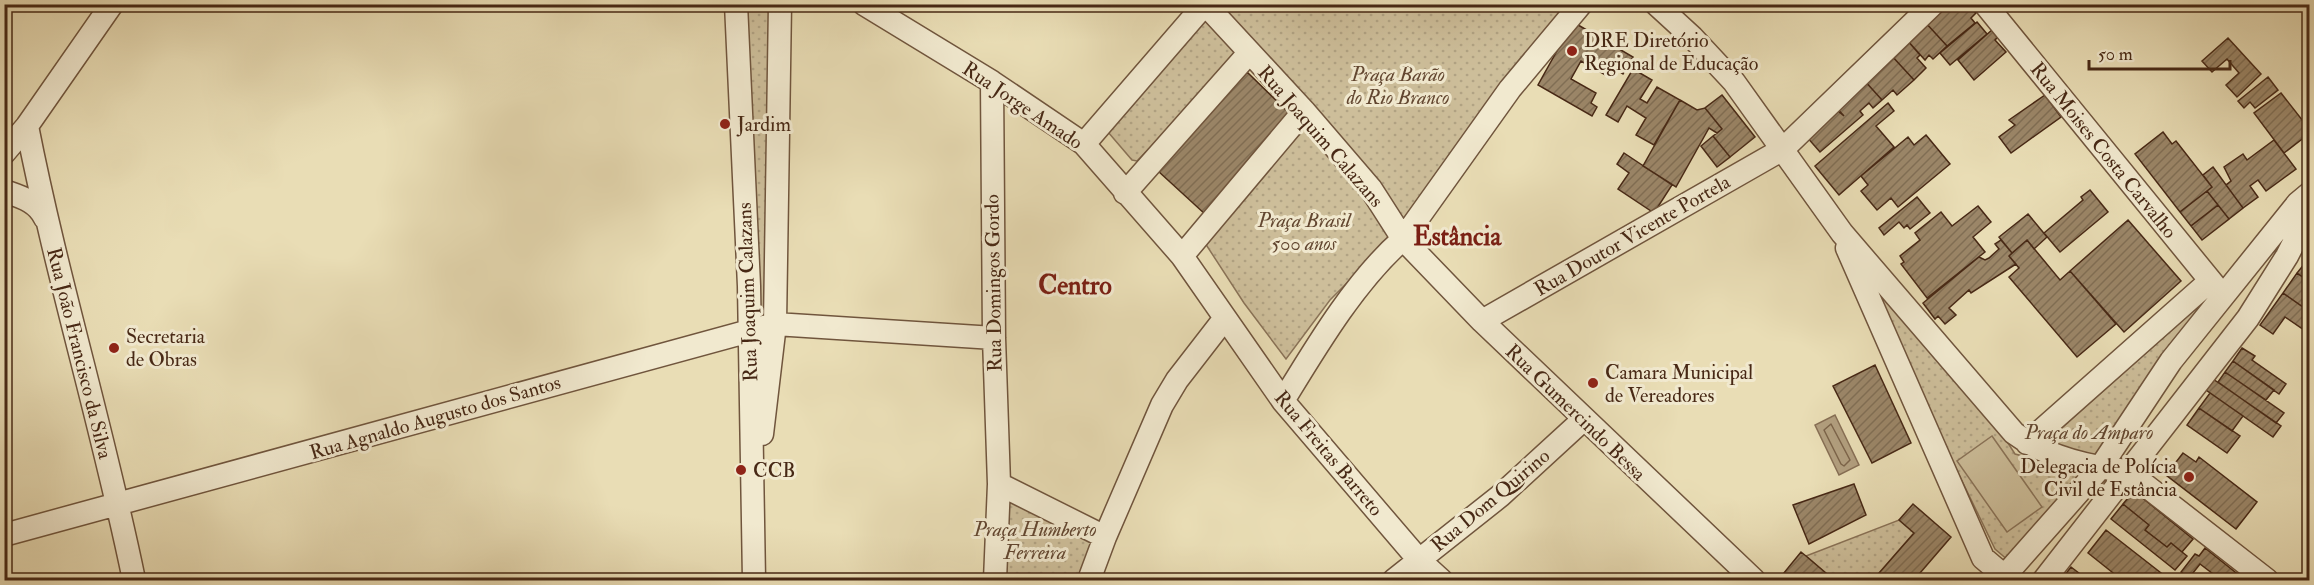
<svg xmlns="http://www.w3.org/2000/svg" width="2314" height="585" font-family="'IM FELL Double Pica',serif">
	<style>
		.grass { fill: url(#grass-dots); stroke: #8a7358; stroke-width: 1.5 }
		.pitch { fill: #cdbe9a; stroke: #8a7358; stroke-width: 1.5 }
		.water { fill: #b29f7f; stroke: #876f55; stroke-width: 1.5 }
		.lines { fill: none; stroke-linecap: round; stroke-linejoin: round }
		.shore { stroke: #7c644a; stroke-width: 1.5 }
		.building { fill: url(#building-hatch); stroke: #472815; stroke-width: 1.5 }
		.street-casing { stroke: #70553d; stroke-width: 25 }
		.street { stroke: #f1e9cf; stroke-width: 22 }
		.poi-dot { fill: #8f2418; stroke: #f1e9cf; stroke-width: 2 }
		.labels { text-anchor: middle; stroke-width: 6; stroke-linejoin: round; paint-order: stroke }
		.poi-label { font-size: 20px; fill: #472815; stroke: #f1e9cf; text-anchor: start }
		.park-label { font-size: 20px; font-style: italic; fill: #624630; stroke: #f1e9cf }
		.street-label { font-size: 20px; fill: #472815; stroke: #f1e9cf }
		.district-label { font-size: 26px; font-weight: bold; fill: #7a1f14; stroke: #f1e9cf }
	</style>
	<defs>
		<pattern id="grass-dots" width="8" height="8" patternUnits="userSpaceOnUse" patternTransform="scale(1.5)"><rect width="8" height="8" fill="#cdbe9a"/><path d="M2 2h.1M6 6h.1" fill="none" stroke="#b1a384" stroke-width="1.8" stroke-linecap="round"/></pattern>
		<pattern id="building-hatch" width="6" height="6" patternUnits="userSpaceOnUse" patternTransform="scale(1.5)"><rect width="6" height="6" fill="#9b8668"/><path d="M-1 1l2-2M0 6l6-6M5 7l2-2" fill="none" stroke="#806e54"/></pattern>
	</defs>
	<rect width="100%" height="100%" fill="#e9ddb5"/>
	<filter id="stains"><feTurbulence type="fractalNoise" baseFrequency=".00333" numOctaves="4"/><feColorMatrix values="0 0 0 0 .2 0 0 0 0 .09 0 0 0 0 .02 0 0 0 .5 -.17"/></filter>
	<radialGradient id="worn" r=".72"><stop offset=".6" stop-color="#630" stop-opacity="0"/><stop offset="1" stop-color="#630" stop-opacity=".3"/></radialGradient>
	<!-- grass -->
	<path class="grass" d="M743,5H774L769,315L754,318Z
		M1194,5L1240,54L1137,161L1132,160L1096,118Z
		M1215,5H1568L1500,85L1404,219Z
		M1303,126L1395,235L1330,300L1286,359L1244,303L1205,243Z
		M1848,246L1967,379L2015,454L2050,463L2082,476L2009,561L1995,549Z
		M2210,296L2098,458L2045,443Z
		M998,483L1113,527L1091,580H990Z
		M1899,520L1914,533L1873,580H1834L1806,556Z"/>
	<!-- pitch -->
	<path class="pitch" d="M1992,436L2042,507L2007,532L1957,461Z"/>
	<!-- water -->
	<path class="water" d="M1835,415L1859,465L1839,475L1815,425Z"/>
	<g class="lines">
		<!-- shore -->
		<path class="shore" d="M1831,424L1850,460L1844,466L1841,464L1824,430Z"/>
	</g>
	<!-- building -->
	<path class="building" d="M1943,4H1968L1976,13L1971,18L1975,23L1947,46L1925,22Z
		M1573,22L1633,57L1623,74L1614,68L1609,77L1581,61L1571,79L1596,93L1591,103L1597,107L1592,116L1538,85Z
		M1925,22L1947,46L1933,59L1929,55L1925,60L1907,40Z
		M1977,22L1987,34L1950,65L1940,53Z
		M1993,29L1999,36L1995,40L2006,52L1974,80L1958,60Z
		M2228,38L2261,74L2237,97L2226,85L2239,73L2227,59L2212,72L2202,61Z
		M1907,40L1920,55L1917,58L1926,68L1914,80L1891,55Z
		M1891,55L1914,80L1897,95L1893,90L1882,100L1863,79Z
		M1633,69L1652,80L1640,99L1647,103L1657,87L1680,100L1654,145L1636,135L1646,118L1627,106L1618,122L1606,115Z
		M1247,72L1289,113L1206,215L1158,171Z
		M2268,77L2278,90L2255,108L2250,102L2244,108L2238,101Z
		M1863,79L1882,100L1873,108L1869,103L1860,111L1863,115L1820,152L1806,136L1833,107L1844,116L1834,105Z
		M2281,93L2310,130V133L2284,153L2254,113Z
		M1722,95L1755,137L1730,157L1713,136L1722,129L1705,108Z
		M2045,95L2061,117L2011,153L1999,137L2015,125L2009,120Z
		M1680,100L1697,110L1705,108L1722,129L1717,133L1709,128L1676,187L1643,166Z
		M1888,103L1894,111L1876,126L1894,147L1839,195L1815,166Z
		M2163,132L2172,144L2176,141L2212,187L2180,212L2135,154Z
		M1926,135L1950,164L1898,207L1891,198L1877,210L1861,191L1868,185L1861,176L1908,137L1914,145Z
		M1713,136L1730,157L1717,167L1701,146Z
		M2274,140L2296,169L2266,191L2258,180L2250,186L2258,197L2243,208L2226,185L2231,181L2224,167L2243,154L2247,160Z
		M1624,153L1672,185L1654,213L1618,189L1629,173L1617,164Z
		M2213,167L2243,208L2229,219L2207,191L2212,187L2203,175Z
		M2090,190L2108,212L2060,252L2044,233L2083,200L2081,197Z
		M2207,191L2218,205L2191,226L2180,212Z
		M1917,197L1930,213L1910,229L1907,225L1904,228L1899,222L1884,235L1879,228Z
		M2218,205L2229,219L2202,240L2191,226Z
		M1978,206L1991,222L1973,237L1985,252L1927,298L1901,264L1904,262L1900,256L1920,240L1915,233L1941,212L1952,226Z
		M2028,214L2047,237L2034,249L2027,240L2012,253L1999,237Z
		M2128,220L2181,281L2124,332L2070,271Z
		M2001,240L2012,253L2009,256L2016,264L1971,293L1969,290L1949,308L1956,315L1945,324L1938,316L1935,319L1923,303L1979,257L1985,260L1989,258L1999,249L1995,244Z
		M2027,240L2060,280L2070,271L2116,324L2077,357L2009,277L2019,268L2009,256Z
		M2305,263L2310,267V282L2297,273Z
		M2297,273L2310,282V312L2283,293Z
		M2283,293L2310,312V334L2285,317L2273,334L2260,325Z
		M2242,348L2255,356L2252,360L2286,384L2279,394L2233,361Z
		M2233,361L2274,390L2266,400L2225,372Z
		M1875,365L1911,443L1872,463L1833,386Z
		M2225,372L2284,413L2276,423L2218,382Z
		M2213,379L2281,426L2273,437L2206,390Z
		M2210,393L2243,416L2232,431L2199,408Z
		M2199,408L2240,436L2227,453L2187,425Z
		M2183,453L2196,462L2199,457L2257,502L2236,529L2166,475Z
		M1854,484L1866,515L1809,544L1793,505Z
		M2134,491L2193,539L2182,552L2171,543L2167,547L2145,530L2149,525L2123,504Z
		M1913,504L1951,537L1914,580H1873L1914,533L1899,520Z
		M2123,504L2149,525L2145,530L2167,547L2171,543L2187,556L2175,570L2111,519Z
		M2106,530L2170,580H2122L2088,553Z
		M2205,548L2245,580H2221L2200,564L2189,578L2181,572L2195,554L2199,556Z
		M1801,552L1806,556L1834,580H1791L1783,574Z
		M2071,567L2088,580H2061Z"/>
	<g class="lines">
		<defs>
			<path id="street" d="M736,4L749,286L754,580
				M864,4L992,82L1084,144L1182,256L1283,401L1419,560L1441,580
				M1205,4L1304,111L1371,189L1403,239L1482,321L1754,580
				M1656,4L1692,37L1734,82L1842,233L2014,433C2046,457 2088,467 2127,471
				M1985,4L2223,296
				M992,82L994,338L999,484
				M27,126C57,279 103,428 134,580
				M1084,144L1205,4
				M4,153L27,126L112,4
				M4,191C21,197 37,201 45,218
				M1125,193L1249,53
				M1847,248L1983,558L2009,580
				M1182,256L1304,111
				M1482,321L1783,149L1933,4
				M1283,401C1316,347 1355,281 1403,239L1510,89L1581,4
				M762,434L775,324L780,4
				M2027,443L2210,281
				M2127,471L2267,580
				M4,535L775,324L994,338
				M1105,537L1162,405L1177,380L1225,318
				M995,580L999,484L1105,537L1089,580
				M1394,580L1500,496L1584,419
				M2001,580L2100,468L2171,361L2298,203L2310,193
				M2044,580L2248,318L2287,256L2310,211"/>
		</defs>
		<!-- street casing -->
		<use href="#street" class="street-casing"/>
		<!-- street -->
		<use href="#street" class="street"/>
	</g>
	<!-- markers -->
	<g class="poi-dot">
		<circle cx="1572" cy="51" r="6"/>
		<circle cx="725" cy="124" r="6"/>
		<circle cx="114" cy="348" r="6"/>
		<circle cx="1593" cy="383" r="6"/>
		<circle cx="741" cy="470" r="6"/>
		<circle cx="2189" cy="477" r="6"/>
	</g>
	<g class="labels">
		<!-- poi labels -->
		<g class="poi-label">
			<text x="1584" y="47">DRE Diretório<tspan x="1584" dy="23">Regional de Educação</tspan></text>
			<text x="737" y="131">Jardim</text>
			<text x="126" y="343">Secretaria<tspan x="126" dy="23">de Obras</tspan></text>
			<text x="1605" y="379">Camara Municipal<tspan x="1605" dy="23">de Vereadores</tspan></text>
			<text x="2177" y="473" text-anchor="end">Delegacia de Polícia<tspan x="2177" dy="23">Civil de Estância</tspan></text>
			<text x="753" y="477">CCB</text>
		</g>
		<!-- park labels -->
		<g class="park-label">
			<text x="1398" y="81">Praça Barão<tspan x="1398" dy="23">do Rio Branco</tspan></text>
			<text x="1304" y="227">Praça Brasil<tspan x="1304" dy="23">500 anos</tspan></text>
			<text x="2089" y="439">Praça do Amparo</text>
			<text x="1035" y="536">Praça Humberto<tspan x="1035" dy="23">Ferreira</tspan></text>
		</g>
		<!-- street labels -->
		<g class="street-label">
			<text transform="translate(1023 105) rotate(34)" y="7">Rua Jorge Amado</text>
			<text transform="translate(1321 136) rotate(49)" y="7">Rua Joaquim Calazans</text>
			<text transform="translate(2104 150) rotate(51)" y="7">Rua Moises Costa Carvalho</text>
			<text transform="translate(1632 235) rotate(-30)" y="7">Rua Doutor Vicente Portela</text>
			<text transform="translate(993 283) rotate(-91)" y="7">Rua Domingos Gordo</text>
			<text transform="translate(747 292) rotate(-92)" y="7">Rua Joaquim Calazans</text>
			<text transform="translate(80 353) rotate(76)" y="7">Rua João Francisco da Silva</text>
			<text transform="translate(1576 412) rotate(44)" y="7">Rua Gumercindo Bessa</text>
			<text transform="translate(435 417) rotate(-16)" y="7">Rua Agnaldo Augusto dos Santos</text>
			<text transform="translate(1329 453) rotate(50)" y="7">Rua Freitas Barreto</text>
			<text transform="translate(1490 500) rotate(-40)" y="7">Rua Dom Quirino</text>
		</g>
		<!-- district labels -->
		<g class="district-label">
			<text x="1457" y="245">Estância</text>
			<text x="1075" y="294">Centro</text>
		</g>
	</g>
	<!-- margin -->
	<rect width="2314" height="585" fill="none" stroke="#e9ddb5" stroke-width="24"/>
	<rect x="6" y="6" width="2302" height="573" fill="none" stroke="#472815" stroke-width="3"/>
	<rect x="12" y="12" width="2290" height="561" fill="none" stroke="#472815" stroke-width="1.5"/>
	<!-- scale -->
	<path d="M2089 60v9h141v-9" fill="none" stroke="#472815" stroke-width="3"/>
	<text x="2098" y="60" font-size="18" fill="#472815" stroke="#f1e9cf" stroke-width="4.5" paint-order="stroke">50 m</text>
	<rect width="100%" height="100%" filter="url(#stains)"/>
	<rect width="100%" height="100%" fill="url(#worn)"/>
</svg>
